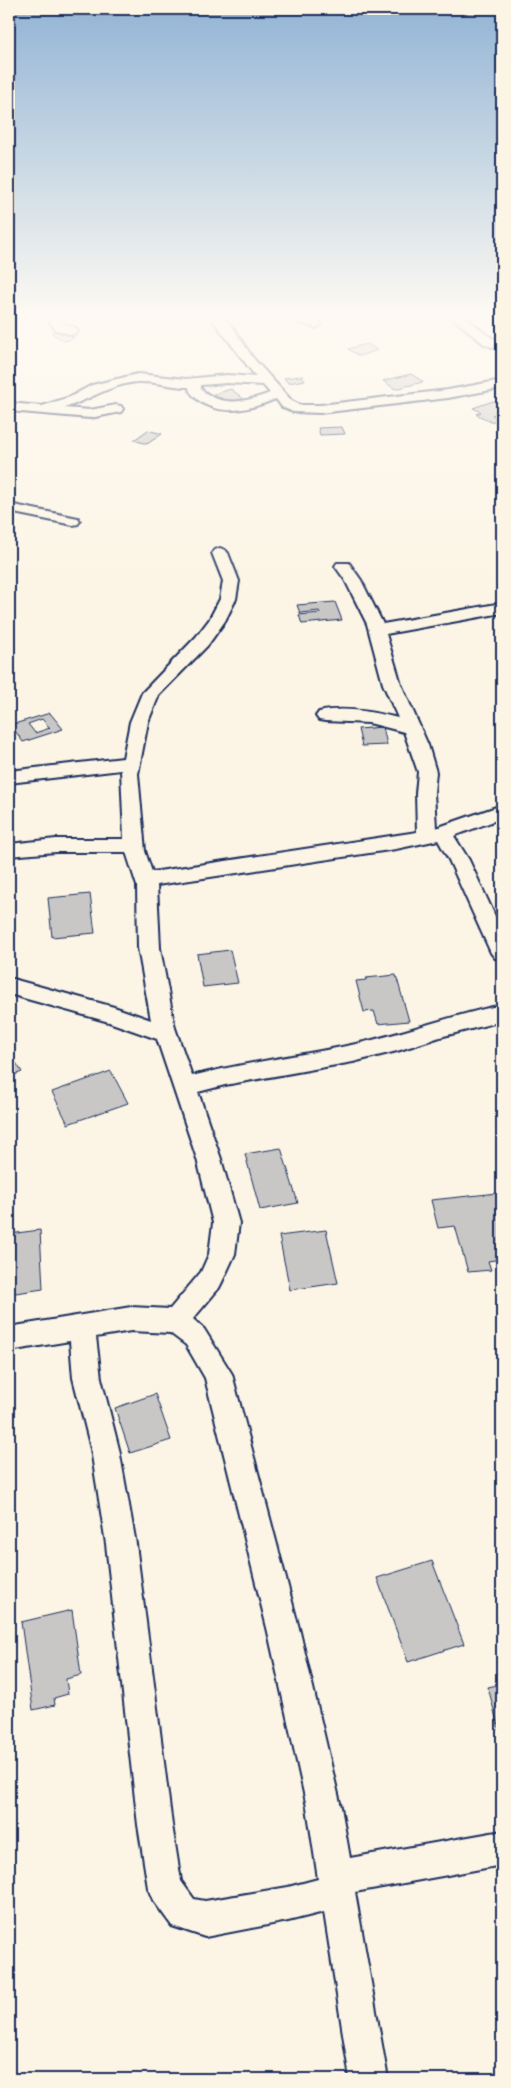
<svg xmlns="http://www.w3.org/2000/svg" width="511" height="2088" font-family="'Playpen Sans',sans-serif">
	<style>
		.building { fill: #c8c7c6; stroke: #1b2f5e; fill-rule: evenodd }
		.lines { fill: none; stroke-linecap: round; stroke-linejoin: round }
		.street-casing { stroke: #1b2f5e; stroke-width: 4 }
		.street { fill: #fcf5e5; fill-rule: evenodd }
	</style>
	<rect width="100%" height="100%" fill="#fcf5e5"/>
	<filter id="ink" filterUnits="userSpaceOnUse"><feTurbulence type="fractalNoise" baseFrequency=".02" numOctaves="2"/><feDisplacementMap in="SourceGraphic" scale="10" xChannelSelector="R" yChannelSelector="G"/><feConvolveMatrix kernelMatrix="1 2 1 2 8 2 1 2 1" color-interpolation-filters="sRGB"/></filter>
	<g filter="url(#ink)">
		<!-- building -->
		<path class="building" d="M60,330L74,338L65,341L51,333Z
			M367,344L378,350L359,356L348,349Z
			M411,374L423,382L395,389L383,381Z
			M302,376L305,380L288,383L284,378Z
			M231,389L246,401L228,405L221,399L213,401L207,396Z
			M493,401L502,406V415L498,413L492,415L499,419L491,422L476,414L481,412L473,408Z
			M342,427L345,434L320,435L318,428Z
			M148,430L162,434L147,444L134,440Z
			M335,602L342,620L302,624L299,615L320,613L319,611L300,613L297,605Z
			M50,713L63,729L23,742L11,725ZM42,719L50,728L35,733L28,724Z
			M383,727L387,745L362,746L358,729Z
			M90,894L95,933L52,937L48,898Z
			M230,950L238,983L203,987L197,954Z
			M396,975L409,1021L378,1024L374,1011L364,1012L356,981L366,980V978Z
			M9,1052L22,1072L9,1077Z
			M111,1071L128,1103L68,1124L52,1092Z
			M281,1148L298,1203L260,1210L245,1154Z
			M498,1193L502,1207V1259L488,1261L491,1270L468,1272L455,1226L438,1228L431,1200Z
			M40,1230L43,1289L9,1294V1234Z
			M326,1230L338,1283L290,1290L279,1236Z
			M155,1394L171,1440L130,1453L115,1408Z
			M432,1561L464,1644L408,1662L377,1578Z
			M72,1610L81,1675L66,1679L68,1694L54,1698L55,1705L33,1710L21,1622Z
			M502,1684V1742L488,1687Z"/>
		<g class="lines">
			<defs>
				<path id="street" d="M44,315H57L64,324L76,328L78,331L72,335L56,330Z
					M209,315H222L234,329L253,358L292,401L300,405H320L448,390L502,380V388L448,398L320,413L293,412L282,407L276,399C252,409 219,418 197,399C193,395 189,392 189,387C172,387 154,381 138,382C111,384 89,400 64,408L90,410L116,405L121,406L123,409L121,412L90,418L9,411V403L42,406L70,397L92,385L138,374L186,379L227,375L256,377ZM227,383L263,385L270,393C246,402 222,408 201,389V385Z
					M284,315H302L320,321L322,324L316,328L286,318Z
					M449,315H463L487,335L502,343V351L484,344Z
					M9,504L73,517L78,518L80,521L78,524L73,525L9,512Z
					M220,548L225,550L228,553L239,581L236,599L225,621L208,645L159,695L148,722L138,774L145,851L152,872L417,832L416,793L418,772L404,732L369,723L325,721L319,720L316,716L319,712C344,706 374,712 398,718L383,684L367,624L345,580L335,566L337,563H349L361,580L383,624L502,603V613L386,634L401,684L428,745L436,772L434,793L436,828L502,805V818L454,836L469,860L502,931V960L495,958L491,953L449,860L438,840L396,849L157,885L160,948L175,1028L192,1076C246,1062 301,1056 356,1044C405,1033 453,1015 502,1005V1021L440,1037L397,1051L353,1062L225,1085L198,1092L221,1159L239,1223L235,1254L223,1280L219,1288L193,1319L204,1329L232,1374L300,1632L341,1807L350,1858L502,1831V1865L355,1892L388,2079H350L324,1912L288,1921L205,1937L172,1926L153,1900L148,1888L138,1825L106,1544L91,1449L73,1378L70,1341L9,1351V1327L131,1307L170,1309L201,1272L209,1254L213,1223L197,1159L157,1039L109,1022L9,994V978L114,1007L151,1020L138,948L137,886L126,852H56L9,856V844L56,839H124L121,770L9,783V771L123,758L130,722L142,693L196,637L209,620L220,599L223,581L212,553L215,550ZM131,1331L170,1333L186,1345L205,1378L268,1632L307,1807L318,1879L288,1887L205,1901L194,1899L181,1881L172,1825L136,1544L119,1449L101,1378L96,1337Z"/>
			</defs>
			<!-- street casing -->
			<use href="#street" class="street-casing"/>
			<!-- street -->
			<use href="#street" class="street"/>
		</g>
	</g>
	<!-- sky -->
	<linearGradient id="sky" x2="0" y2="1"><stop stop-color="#92b4d5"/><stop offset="0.52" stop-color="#fefaf3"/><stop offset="1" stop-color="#fefaf3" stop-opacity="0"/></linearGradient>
	<rect width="511" height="608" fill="url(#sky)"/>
	<!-- margin -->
	<rect width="511" height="2088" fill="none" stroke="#fcf5e5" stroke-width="30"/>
	<rect x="15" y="15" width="481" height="2058" fill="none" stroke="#1b2f5e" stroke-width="2" filter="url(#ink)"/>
</svg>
